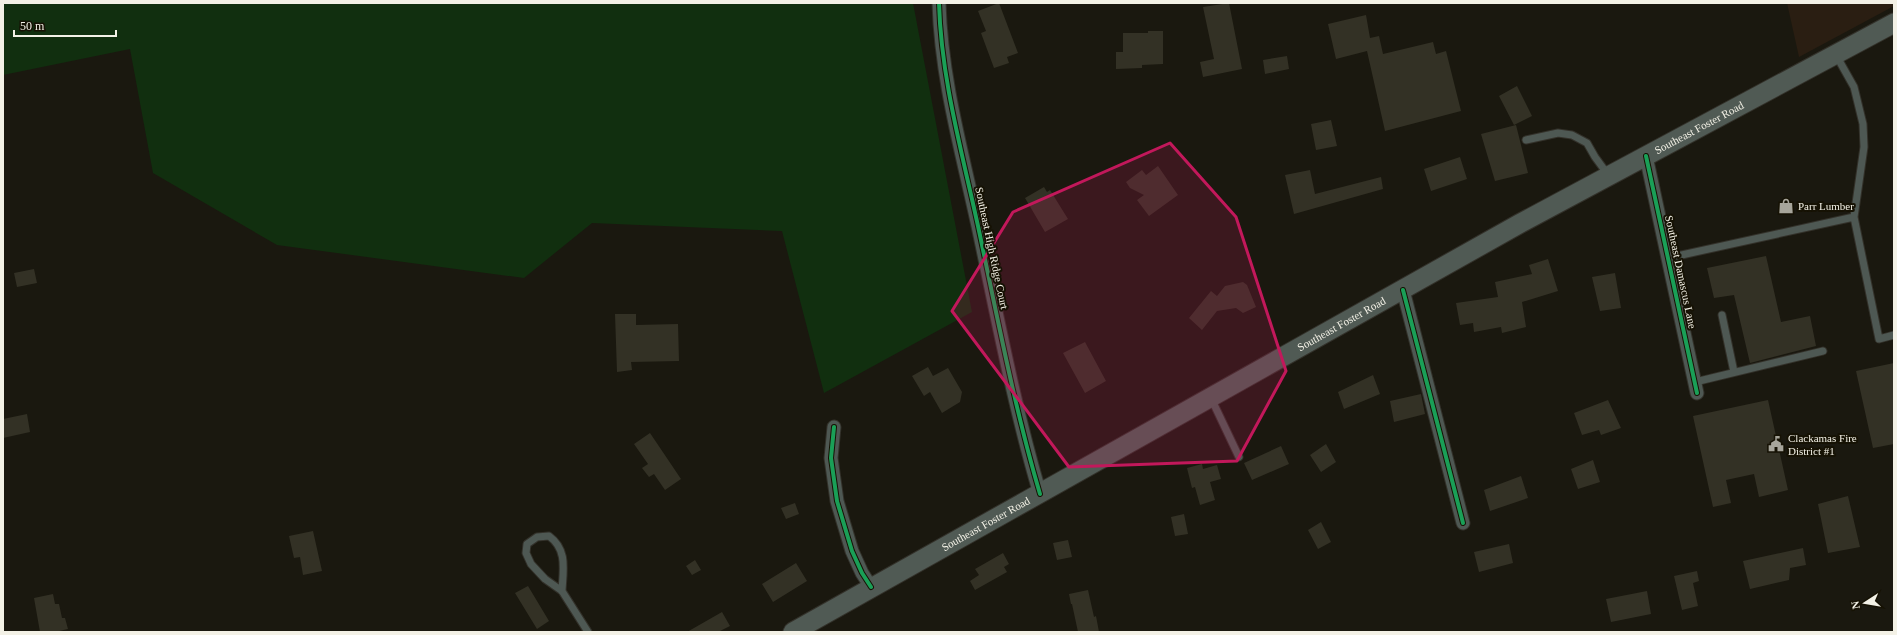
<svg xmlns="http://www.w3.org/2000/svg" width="1897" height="635" font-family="Georgia,serif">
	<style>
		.commercial { fill: #2a1e12 }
		.green { fill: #112f0f }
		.building { fill: #333125 }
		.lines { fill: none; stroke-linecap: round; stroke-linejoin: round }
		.service-casing { stroke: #33312a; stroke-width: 9 }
		.minor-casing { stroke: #33312a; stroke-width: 15 }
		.secondary-casing { stroke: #33312a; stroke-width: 21 }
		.service { stroke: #4e5853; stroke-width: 7 }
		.minor { stroke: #4e5853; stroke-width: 13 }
		.secondary { stroke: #505a54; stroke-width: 19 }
		.cycleway-casing { stroke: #161204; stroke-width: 6 }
		.cycleway { stroke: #1a9f57; stroke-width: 4 }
		.marked { fill: #c2185b; fill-opacity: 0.2; stroke: #c2185b; stroke-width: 3; stroke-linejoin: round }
		.labels { text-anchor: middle; stroke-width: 4; stroke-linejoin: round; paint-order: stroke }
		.street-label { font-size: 11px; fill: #f3f1e6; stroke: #161204 }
		.poi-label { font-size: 11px; fill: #f3f1e6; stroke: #161204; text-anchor: start }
	</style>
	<rect width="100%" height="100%" fill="#1a180f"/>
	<!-- commercial -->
	<path class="commercial" d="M1787,3H1894V6L1799,57Z"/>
	<!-- green -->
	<path class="green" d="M3,3H913L972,312L824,393L782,231L592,223L524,278L277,245L153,173L130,49L3,75Z"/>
	<!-- building -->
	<path class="building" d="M999,3L1018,53L1007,57L1009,63L994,68L981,33L986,31L978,11Z
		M1229,3L1242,69L1203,77L1200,62L1214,59L1203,7Z
		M1366,15L1370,38L1379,36L1383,54L1433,42L1436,54L1446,51L1461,111L1385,131L1367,51L1336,59L1328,24Z
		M1148,31H1163V64L1142,65V68L1116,69V52H1123V33H1148Z
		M1287,56L1289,69L1265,74L1263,60Z
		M1517,86L1532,116L1514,125L1499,96Z
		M1331,120L1337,146L1316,150L1311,124Z
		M1516,125L1528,173L1495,181L1481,134Z
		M1460,157L1467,179L1431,191L1424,169Z
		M1158,166L1178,195L1149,216L1137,200L1144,195L1130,188L1126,182L1142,170L1146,175Z
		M1310,170L1315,194L1381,177L1383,189L1294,214L1285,175Z
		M1044,187L1047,192L1050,190L1068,219L1045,232L1025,198Z
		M1766,256L1781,322L1810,316L1816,346L1750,363L1734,295L1714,298L1707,268Z
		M1548,259L1558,291L1522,302L1526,327L1502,333L1501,327L1474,332L1473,323L1460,325L1456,303L1498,297L1495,282L1532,274L1529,265Z
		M34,269L37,283L17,287L14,273Z
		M1615,273L1621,308L1600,311L1592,277Z
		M1243,282L1247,285L1256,307L1243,313L1236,308L1217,311L1202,330L1189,318L1211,291L1217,296L1225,286Z
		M615,314H636V325L678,324L679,361L631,362L632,370L617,372Z
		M1085,342L1106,381L1085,393L1063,353Z
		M1894,363V444L1873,448L1856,371Z
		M928,367L933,376L948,368L962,392L960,402L942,413L930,392L924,396L912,376Z
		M1373,375L1380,394L1344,409L1338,392Z
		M1421,394L1425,414L1394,422L1390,401Z
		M1608,400L1621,428L1601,435L1599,430L1582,435L1574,413Z
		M1768,400L1788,490L1759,497L1754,474L1726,480L1731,503L1713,507L1693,416Z
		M27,414L30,432L3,438V419Z
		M650,433L681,479L665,490L654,474L649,477L642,468L648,464L634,444Z
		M1326,444L1336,462L1321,472L1310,455Z
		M1281,446L1289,464L1252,480L1244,463Z
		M1593,460L1600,482L1578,489L1571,469Z
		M1202,464L1203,469L1217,465L1221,479L1210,482L1215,500L1200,505L1195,487L1192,488L1187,468Z
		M1521,476L1528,498L1490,511L1484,490Z
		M1848,496L1860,547L1828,553L1818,504Z
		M795,503L799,514L786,519L781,508Z
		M1184,514L1188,534L1175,536L1171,517Z
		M1321,522L1331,542L1318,549L1308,530Z
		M313,531L322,571L303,575L300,557L294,558L289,536Z
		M1068,540L1072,557L1057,560L1053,543Z
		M1509,544L1513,563L1479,572L1474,552Z
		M1803,548L1806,565L1790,568L1789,580L1750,589L1743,561Z
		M1003,553L1009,564L1004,567L1007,572L975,590L970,581L979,575L975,569Z
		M695,560L701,570L692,575L686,566Z
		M796,563L807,581L773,602L762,584Z
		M1697,571L1699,581L1693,583L1698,606L1682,610L1674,576Z
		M528,586L549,621L537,629L515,593Z
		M1088,590L1094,617L1096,616L1099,632H1078L1072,604H1071L1069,594Z
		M1647,591L1651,614L1611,622L1606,599Z
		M53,594L55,604H59L62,618H65L68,629L55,632H40L34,598Z
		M722,612L730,626L718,632H687Z"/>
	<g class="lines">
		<defs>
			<path id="service" d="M1836,55L1854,87L1863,124L1864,147L1854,217L1879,339L1894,335
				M1526,140L1558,133L1572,135L1587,143L1595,157L1609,176
				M1668,258L1854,217
				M1722,315L1734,372
				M1695,382L1823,351
				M1211,398L1239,457
				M562,591C563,570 568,550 549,536L537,537L527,544L526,553L531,564L545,579L562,591L588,632"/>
			<path id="minor" d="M939,3C941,78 962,152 978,226C997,315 1014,406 1040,494
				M1646,156L1697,393
				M1403,290L1463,523
				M834,427L831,458L837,501L852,551L862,573L871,587"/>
			<g id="secondary">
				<path id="s1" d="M793,632L1519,224L1894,23"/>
			</g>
		</defs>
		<!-- service casing -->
		<use href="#service" class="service-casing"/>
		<!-- minor casing -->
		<use href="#minor" class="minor-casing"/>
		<!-- secondary casing -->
		<use href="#secondary" class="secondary-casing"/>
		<!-- service -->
		<use href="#service" class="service"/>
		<!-- minor -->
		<use href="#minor" class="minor"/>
		<!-- secondary -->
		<use href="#secondary" class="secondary"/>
		<defs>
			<path id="cycleway" d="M939,3C941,78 962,152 978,226C997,315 1014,406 1040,494
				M1646,156L1697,393
				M1403,290L1463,523
				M834,427L831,458L837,501L852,551L862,573L871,587"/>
		</defs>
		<!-- cycleway casing -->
		<use href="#cycleway" class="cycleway-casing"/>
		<!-- cycleway -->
		<use href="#cycleway" class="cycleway"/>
	</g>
	<!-- marked area -->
	<path class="marked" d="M1170,143L1236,217L1286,371L1237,461L1069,467L952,311L1013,212Z"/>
	<!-- icons -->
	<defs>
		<symbol id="shop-bare" viewBox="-9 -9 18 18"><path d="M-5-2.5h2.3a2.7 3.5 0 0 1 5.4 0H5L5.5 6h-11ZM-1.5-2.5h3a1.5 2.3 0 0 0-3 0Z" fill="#a7a59b" stroke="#161204" stroke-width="2.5" paint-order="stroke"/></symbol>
		<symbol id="civic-bare" viewBox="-9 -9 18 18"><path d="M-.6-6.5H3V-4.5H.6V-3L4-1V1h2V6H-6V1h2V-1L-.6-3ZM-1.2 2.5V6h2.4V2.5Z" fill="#a7a59b" stroke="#161204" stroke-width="2.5" paint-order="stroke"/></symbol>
	</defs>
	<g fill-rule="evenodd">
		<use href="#shop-bare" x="1775" y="195" width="22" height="22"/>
		<use href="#civic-bare" x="1765" y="433" width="22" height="22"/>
	</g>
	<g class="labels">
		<!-- street labels -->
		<g class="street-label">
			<text dy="4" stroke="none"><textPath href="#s1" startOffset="1037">Southeast Foster Road</textPath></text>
			<text transform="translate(992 248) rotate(78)" y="4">Southeast High Ridge Court</text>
			<text transform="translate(1681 272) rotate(78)" y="4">Southeast Damascus Lane</text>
			<text dy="4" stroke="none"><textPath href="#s1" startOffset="629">Southeast Foster Road</textPath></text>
			<text dy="4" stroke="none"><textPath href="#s1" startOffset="221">Southeast Foster Road</textPath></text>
		</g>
		<!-- poi labels -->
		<g class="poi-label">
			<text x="1798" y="210">Parr Lumber</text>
			<text x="1788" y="442">Clackamas Fire<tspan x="1788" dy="13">District #1</tspan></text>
		</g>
	</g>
	<!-- border -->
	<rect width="1897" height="635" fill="none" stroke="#f3f1e6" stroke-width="8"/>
	<!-- north arrow -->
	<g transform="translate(1865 603) rotate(258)" stroke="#161204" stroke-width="3" paint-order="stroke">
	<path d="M0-3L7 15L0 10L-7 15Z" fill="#f3f1e6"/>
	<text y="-6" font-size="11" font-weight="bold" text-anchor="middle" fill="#f3f1e6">N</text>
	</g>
	<!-- scale -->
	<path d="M14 30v6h102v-6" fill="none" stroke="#f3f1e6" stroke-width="2"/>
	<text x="20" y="30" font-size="12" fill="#f3f1e6" stroke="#161204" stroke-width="3" paint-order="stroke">50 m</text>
</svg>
